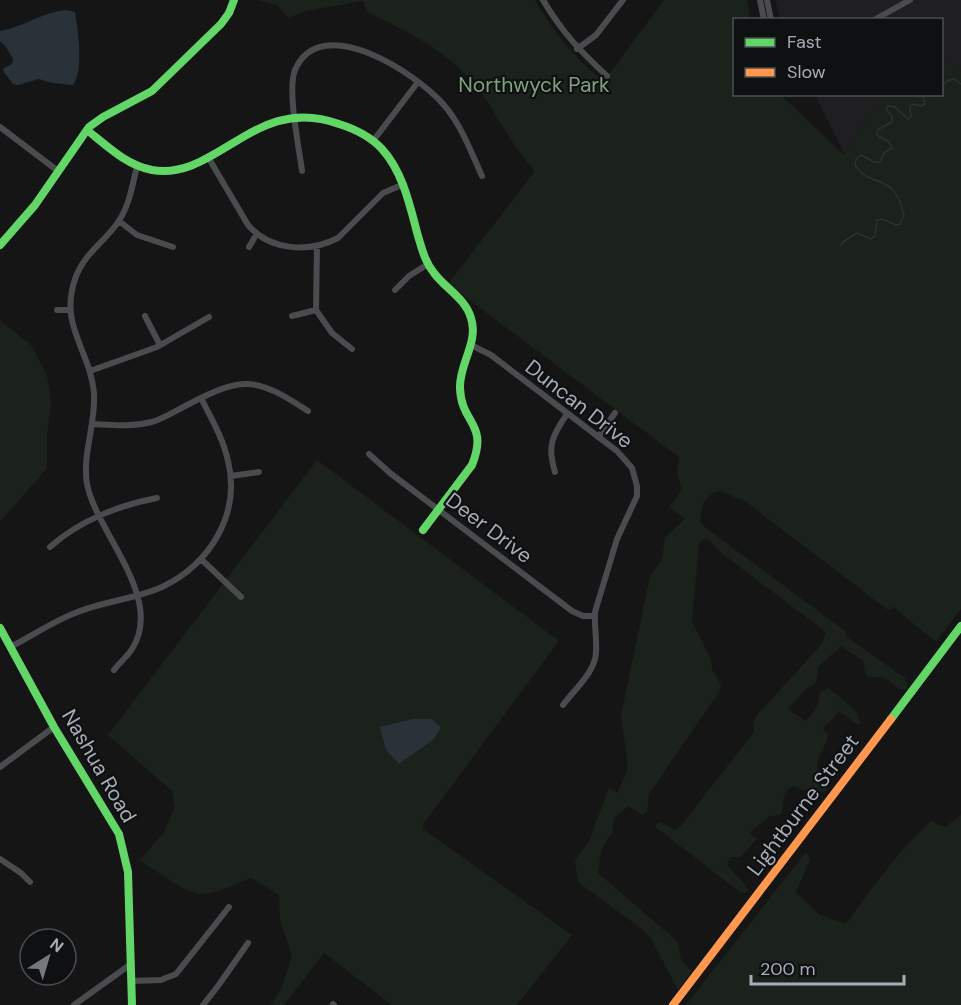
<svg xmlns="http://www.w3.org/2000/svg" width="961" height="1005" font-family="'DM Sans',sans-serif">
	<style>
		.built { fill: #1f1f21 }
		.green { fill: #1b221c }
		.water { fill: #283238 }
		.lines { fill: none; stroke-linecap: round; stroke-linejoin: round }
		.stream { stroke: #283238; stroke-width: 1.5 }
		.street { stroke: #494b4e; stroke-width: 6 }
		.fast { stroke: #63d668; stroke-width: 8 }
		.slow { stroke: #ff974d; stroke-width: 8 }
		.labels { text-anchor: middle; stroke-width: 4.5; stroke-linejoin: round; paint-order: stroke }
		.park-label { font-size: 21px; fill: #7ea37c; stroke: #0f1011 }
		.street-label { font-size: 21px; fill: #a5adb7; stroke: #0f1011 }
	</style>
	<rect width="100%" height="100%" fill="#151515"/>
	<!-- built -->
	<path class="built" d="M775,0H961V73L942,79V20L780,19Z
		M815,95H923L857,179Z"/>
	<!-- green -->
	<path class="green" d="M257,0H535C555,33 572,57 604,81L664,0H747L750,19L734,20V94L781,95L844,155L883,95L942,94V59L961,69V609L936,642L892,606V609L888,610L746,502L720,491C702,496 702,506 700,522L706,528L845,631L847,637L905,678L908,689C896,691 894,682 885,678C880,676 873,678 869,677L865,672L863,661L841,646L817,668L818,675L815,684L805,690L788,709L806,721C815,711 819,705 820,692L829,688L855,710L861,723L858,725L839,711L832,720L823,727L828,736C825,748 817,755 817,769L827,779L829,786L826,792L802,790L794,786C777,794 788,802 780,815L770,816L749,833L757,839L740,857H731L727,863C732,875 746,882 748,890L745,893L740,892L654,826L661,822L675,830L680,827L754,732L753,724L757,715L822,644L826,632L720,552L708,539H703L699,543L692,622L711,659L712,669L721,685L719,692L649,794L647,812L642,815L629,806L614,818L612,832L601,851L598,873L678,942L681,960L692,971L678,990L652,940L643,930L578,882L575,861L589,841L609,788L617,793L628,768L621,715L650,576L662,559L665,538L685,519L669,507L682,490L677,473L679,457L448,284L535,171C512,147 499,117 480,91C451,53 410,32 367,12L363,1L305,11L288,18L277,5Z
		M0,320L32,346L47,375L51,401L47,436V468L0,522Z
		M317,460L559,641L424,823L423,829L572,935L517,1005H392L324,953L284,1005H271L282,987L292,956L280,920L279,895L251,878C236,884 219,893 202,894C188,895 153,869 140,860L164,832L175,807L172,791L108,735Z
		M961,815V1005H686L806,852L810,859L796,892L820,915L846,924C872,888 898,851 931,821L945,827Z"/>
	<!-- water -->
	<path class="water" d="M66,10L75,12C78,31 84,70 73,85L52,83L39,79L18,85L13,84L3,71L4,68L12,64L13,59L6,47L0,41V31C23,27 43,12 66,10Z
		M413,719H431L441,727L434,739L399,764L386,750L380,727Z"/>
	<g class="lines">
		<!-- stream -->
		<path class="stream" d="M942,86L947,81L954,79L961,84
			M841,245L843,242L857,233L871,239L875,236L877,220L882,219L896,225L900,224L904,215C901,206 899,195 891,188C879,178 866,182 855,165L856,159L861,155L874,162H880L884,153L892,148L889,142L877,135V130L892,122V116L886,109L888,106L895,107L908,119L911,117L910,107L913,104L921,106L925,104L922,94"/>
		<!-- street -->
		<path class="street" d="M543,0C562,32 580,51 607,76
			M760,0L764,20
			M767,0L771,20
			M874,20L910,0
			M577,49L596,35L623,0
			M0,127L58,171
			M373,141L418,82
			M208,157L248,225C270,251 309,253 338,238L383,193L404,184
			M302,171C299,147 287,90 295,70C321,10 417,74 443,104C461,124 471,152 482,176
			M119,221L137,235L173,247
			M249,247L256,235
			M317,247L316,310L332,333L352,349
			M395,290L409,276L428,264
			M57,310H70
			M145,316L160,345
			M292,316L316,310
			M471,345L491,355L617,451L632,468L637,486V496L617,539L595,612C594,626 597,638 596,652C596,671 574,690 563,705
			M90,371L157,347L209,317
			M92,424C113,425 132,427 152,422C165,418 177,410 189,404C245,375 257,378 308,411
			M598,437L615,413
			M369,454L390,473L572,611L583,616H595
			M555,472C547,446 552,436 567,414
			M231,476L259,472
			M50,547C79,521 119,505 157,498
			M201,559L241,597
			M10,647C32,636 52,622 75,613C103,601 136,599 162,587C210,564 241,514 228,461C223,438 211,418 201,398
			M114,670C119,663 127,657 132,649C165,598 96,532 87,484C82,454 96,424 94,393C90,349 59,327 75,279C84,254 101,245 116,225C129,208 132,187 137,166
			M0,767L54,727
			M0,859L21,873L30,882
			M131,981L161,980L176,974L229,907
			M333,1004L334,1005
			M74,1005L131,964
			M203,1005L218,986L248,943"/>
		<!-- fast -->
		<path class="fast" d="M87,130C107,146 126,165 152,170C218,181 255,93 339,124C355,129 370,136 382,149C403,172 410,206 418,236C422,249 425,262 434,273C446,289 465,298 471,318C479,342 459,364 460,388C461,424 489,423 472,465L423,530
			M0,245L35,205L89,127L103,117L152,91L221,24L229,13L234,0
			M0,628L54,727L119,834L128,872L132,1005
			M891,719L961,626"/>
		<!-- slow -->
		<path class="slow" d="M673,1005L891,719"/>
	</g>
	<g class="labels">
		<!-- park labels -->
		<g class="park-label">
			<text x="534" y="92">Northwyck Park</text>
		</g>
		<!-- street labels -->
		<g class="street-label">
			<text transform="translate(579 404) rotate(38)" y="7">Duncan Drive</text>
			<text transform="translate(489 528) rotate(37)" y="7">Deer Drive</text>
			<text transform="translate(99 766) rotate(60)" y="7">Nashua Road</text>
			<text transform="translate(803 805) rotate(-53)" y="7">Lightburne Street</text>
		</g>
	</g>
	<!-- legend -->
	<rect x="733" y="18" width="210" height="78" fill="#0f1011" stroke="#4b4f53" stroke-width="1.5"/>
	<rect x="745" y="38" width="30" height="9" fill="#63d668" stroke="#4b4f53" stroke-width="1.5"/>
	<text x="787" y="48" font-size="18" fill="#a5adb7">Fast</text>
	<rect x="745" y="68" width="30" height="9" fill="#ff974d" stroke="#4b4f53" stroke-width="1.5"/>
	<text x="787" y="78" font-size="18" fill="#a5adb7">Slow</text>
	<!-- north arrow -->
	<g transform="translate(48 957) rotate(37)"><circle r="28" fill="#0f1011" stroke="#4b4f53" stroke-width="1.5"/>
	<path d="M0-4.5L10 22L0 15L-10 22Z" fill="#73787e"/>
	<text y="-9" font-size="16" font-weight="bold" text-anchor="middle" fill="#a5adb7">N</text>
	</g>
	<!-- scale -->
	<path d="M751 975v9h153v-9" fill="none" stroke="#a5adb7" stroke-width="3"/>
	<text x="760" y="975" font-size="18" fill="#a5adb7" stroke="#0f1011" stroke-width="4.5" paint-order="stroke">200 m</text>
</svg>
